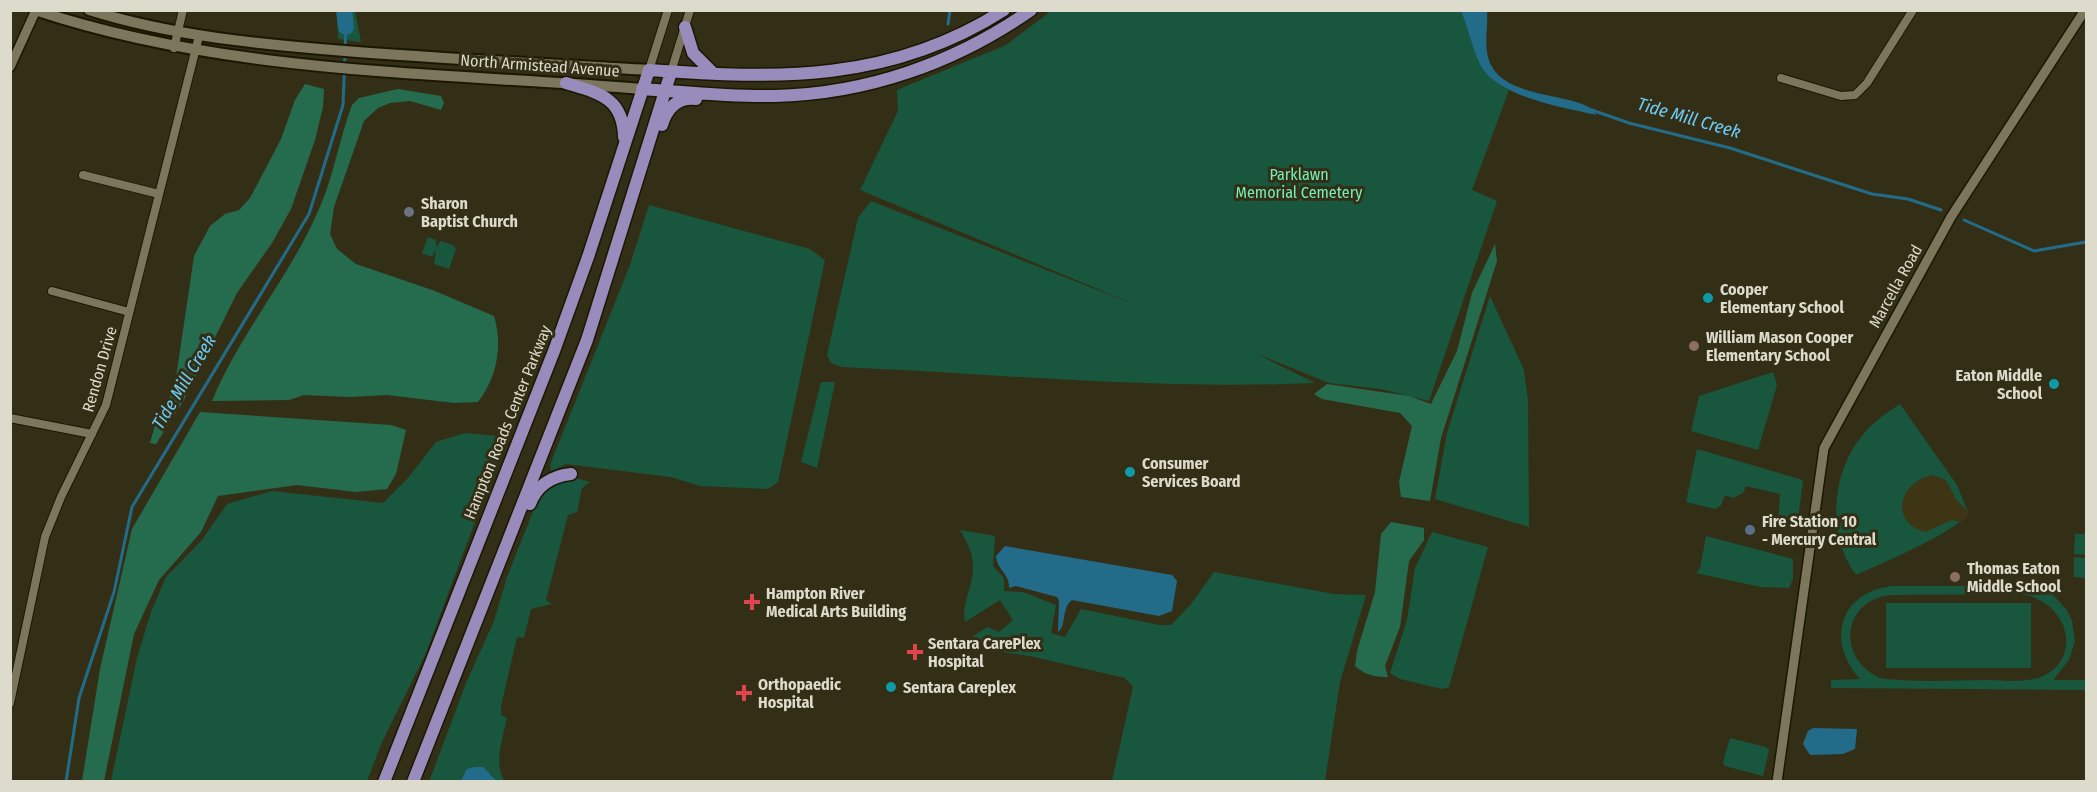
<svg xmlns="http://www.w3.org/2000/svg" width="2097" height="792" font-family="'Fira Sans Condensed',sans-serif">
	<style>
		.green { fill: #18573e; fill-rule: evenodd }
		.forest { fill: #256c4f }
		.sand { fill: #3e3515 }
		.water { fill: #226c8a }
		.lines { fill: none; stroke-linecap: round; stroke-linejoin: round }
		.stream { stroke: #226c8a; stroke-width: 3 }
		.river { stroke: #226c8a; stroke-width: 16 }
		.minor-casing { stroke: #1b1701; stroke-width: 10 }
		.tertiary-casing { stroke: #1b1701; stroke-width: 12 }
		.secondary-casing { stroke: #1b1701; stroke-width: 14 }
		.primary-casing { stroke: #1b1701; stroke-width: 15 }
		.minor { stroke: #7b765c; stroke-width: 8 }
		.tertiary { stroke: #7b765c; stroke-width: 9 }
		.secondary { stroke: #7b765c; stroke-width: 10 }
		.primary { stroke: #988cbc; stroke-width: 12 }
		.worship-dot { fill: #6b7280; stroke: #332f17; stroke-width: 2 }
		.culture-dot { fill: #0f9aa8; stroke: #332f17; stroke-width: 2 }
		.education-dot { fill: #8d6e63; stroke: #332f17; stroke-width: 2 }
		.service-dot { fill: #5c6f8a; stroke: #332f17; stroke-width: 2 }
		.health-dot { fill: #e0444e; stroke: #332f17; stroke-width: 2 }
		.labels { text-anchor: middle; stroke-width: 6; stroke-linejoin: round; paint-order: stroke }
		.street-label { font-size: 16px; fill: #dddbcc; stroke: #332f17 }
		.park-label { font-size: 16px; fill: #73f0b9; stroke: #332f17 }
		.poi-label { font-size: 16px; font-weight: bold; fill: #dddbcc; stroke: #332f17; text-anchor: start }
		.water-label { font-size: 18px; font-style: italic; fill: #6dcdf8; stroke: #332f17 }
	</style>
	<rect width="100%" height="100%" fill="#332f17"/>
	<!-- green -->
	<path class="green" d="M337,11H355L361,42L338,39Z
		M1051,11H1461C1474,41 1476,74 1509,90L1472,190L1497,201L1429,401L1381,389L1329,383L1255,353L1315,383C1158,390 1000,374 842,367L831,363L827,355L858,218L871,201L1141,307L860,190L898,111L897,90L1006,45Z
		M649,205L810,249L825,260L778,482L768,489L700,486L671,477L566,464L551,471L550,465L630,265Z
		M428,237L436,240V247L441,241L453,245L456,249L449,269L434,264L436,250L432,257L422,253Z
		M1490,296L1524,370L1528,400L1529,527L1435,499L1447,433Z
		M1773,372L1777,385L1758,450L1691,431L1699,396Z
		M821,382H835L817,468L801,462Z
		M1900,404L1957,485L1968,512C1962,530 1878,565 1856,575C1827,536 1831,474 1861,437C1872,423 1886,413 1900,404Z
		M465,433L507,437L425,655L382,742L367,781H111L137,658L151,612L166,577L202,540L227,504L272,491L383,503L408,478L436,442Z
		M1697,449L1803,480L1797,528L1778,522L1780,494L1746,486L1743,493L1733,498L1725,495L1721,505L1715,509L1686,502Z
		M575,478L590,482L582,488L577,512L568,515L546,600L552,604L531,609L524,638L517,637L501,706V715L507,718C503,737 493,765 505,781H497L490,773L462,775L460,781L429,782L466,683L494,621L507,577L540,494L557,483Z
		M960,530L995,536L993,566L1004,578V591L1023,592L1056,605L1051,633L1065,637L1081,609L1159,625H1171L1192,603L1214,572L1334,594L1366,595L1340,682L1325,781H1112L1133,687L1125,678L1030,656L982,649L969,639L987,627L999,632L1013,620L1000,600L965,622C961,603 974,585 973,566C973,552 966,541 960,530Z
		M1432,532L1488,547L1449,687L1442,689L1400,679L1390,673L1407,620L1415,568Z
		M2075,534H2086V555L2074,554Z
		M1706,536L1793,559V579L1789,588L1761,587L1696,573L1700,569Z
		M2074,557L2086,558V578L2074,577Z
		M1892,586H2025L2053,595L2067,610L2072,621L2075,641L2069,660L2053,680H2086V690L1831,688V680L1860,679C1826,642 1839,592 1892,586ZM2021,594C2072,602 2083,663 2038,678C2022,683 2003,680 1987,680C1952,680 1915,683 1880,678C1836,658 1842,600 1891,595Z
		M1886,603H2031V668H1886Z
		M1730,738L1766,747L1769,750L1763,776L1725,766L1723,762Z"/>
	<!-- forest -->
	<path class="forest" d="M305,84L324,89L323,107L315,140L291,209L272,243L237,293L184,400L156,444L150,443L157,418L167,407L177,371L194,256L210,226L225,214L239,210L250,198L281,139L295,100Z
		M398,89L441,96L444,103L441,110L410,101L390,103L378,108L364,121L334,207L330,234L337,249L356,264L435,291L494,316C503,346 497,377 478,402L454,403L387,395L350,397L304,395L289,400L212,401C240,333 290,277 319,209C334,176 339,139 352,105L359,98Z
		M1495,244L1497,261L1441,438L1430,501L1401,497L1399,482L1412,426L1400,413L1322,399L1314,394L1327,384L1409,396L1431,404L1457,351L1472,293Z
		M200,412L391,425L406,430L396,474L387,489L356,492L297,485L218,496L201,532L159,580L134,634L104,781H82L100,669L132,529Z
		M1391,522L1424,528V540L1409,561L1400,627L1385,666L1388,677C1375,677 1365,675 1355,666L1357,651L1375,592L1381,534Z"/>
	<!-- sand -->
	<path class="sand" d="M1932,475L1946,480L1956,499L1968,512L1966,519L1961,522L1952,520L1926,532C1890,524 1897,483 1932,475Z"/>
	<!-- water -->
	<path class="water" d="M1461,11H1487C1488,24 1485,38 1487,52C1493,95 1552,92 1582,104C1588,106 1593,111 1597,115C1563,107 1496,97 1480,64C1472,47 1468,28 1461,11Z
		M1005,546L1172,575L1177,581L1172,611L1159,616L1072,600C1061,608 1067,625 1058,632L1059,600L1057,597L1016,586L1009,588C1010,574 997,570 996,556Z
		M1813,728L1857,729L1855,749L1843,754L1810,755L1803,744L1808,731Z
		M475,767H483L497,781H460L467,769Z"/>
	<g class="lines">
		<!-- stream -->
		<path class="stream" d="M948,24L950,10
			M345,48L346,27
			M1586,108L1629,123L1730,148L1872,194L1908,199L1941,210
			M1964,220L2034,251L2086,242
			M66,782L79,698L114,592L132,507L309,214L343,105L345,55"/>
		<!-- river -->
		<path class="river" d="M344,10L346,27"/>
		<defs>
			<path id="minor" d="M174,48L183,10
				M649,70L668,10
				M671,72L690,10
				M1781,78L1841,96L1855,95L1867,83L1913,10
				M83,175L159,194
				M52,291L129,312
				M10,418L92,434
				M10,703L45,537L61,497L106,405L199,36"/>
			<path id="tertiary" d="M10,67L36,10
				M1777,782L1824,448L1951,217L2085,10"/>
			<path id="secondary" d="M35,10C230,75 439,72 642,89
				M89,10C172,36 258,44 345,51C446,59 547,64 649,70"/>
			<path id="primary" d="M685,27L693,53L714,74
				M566,83C598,93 623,97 624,137
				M642,89C686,92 730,97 774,96C867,94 955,63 1031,10
				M662,125C667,108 677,97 696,99
				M530,504C537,485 552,476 571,474
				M384,782L554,351L588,257L649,70C777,79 890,83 1004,10
				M413,782L587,340L671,72"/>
		</defs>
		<!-- minor casing -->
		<use href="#minor" class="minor-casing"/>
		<!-- tertiary casing -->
		<use href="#tertiary" class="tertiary-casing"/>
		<!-- secondary casing -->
		<use href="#secondary" class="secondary-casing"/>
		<!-- primary casing -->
		<use href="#primary" class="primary-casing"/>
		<!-- minor -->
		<use href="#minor" class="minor"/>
		<!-- tertiary -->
		<use href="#tertiary" class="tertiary"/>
		<!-- secondary -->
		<use href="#secondary" class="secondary"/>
		<!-- primary -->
		<use href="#primary" class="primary"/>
	</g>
	<!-- markers -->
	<circle class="worship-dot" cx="409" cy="212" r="6"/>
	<g class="culture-dot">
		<circle cx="1708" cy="298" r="6"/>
		<circle cx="2054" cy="384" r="6"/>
		<circle cx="1130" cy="472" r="6"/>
		<circle cx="891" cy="687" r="6"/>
	</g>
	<g class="education-dot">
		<circle cx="1694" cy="346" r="6"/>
		<circle cx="1955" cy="577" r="6"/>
	</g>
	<circle class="service-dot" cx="1750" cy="530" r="6"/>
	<g class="health-dot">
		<path d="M749 593h6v6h6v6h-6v6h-6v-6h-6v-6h6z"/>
		<path d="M912 643h6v6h6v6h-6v6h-6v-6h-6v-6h6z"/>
		<path d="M741 684h6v6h6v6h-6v6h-6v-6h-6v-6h6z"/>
	</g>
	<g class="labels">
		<!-- street labels -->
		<g class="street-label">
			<text transform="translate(540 65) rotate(4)" y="6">North Armistead Avenue</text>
			<text transform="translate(1895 286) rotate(-61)" y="6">Marcella Road</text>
			<text transform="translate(99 369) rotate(-74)" y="6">Rendon Drive</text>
			<text transform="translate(507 422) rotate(-68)" y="6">Hampton Roads Center Parkway</text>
		</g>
		<!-- park labels -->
		<g class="park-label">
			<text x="1299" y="180">Parklawn<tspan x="1299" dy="18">Memorial Cemetery</tspan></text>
		</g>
		<!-- poi labels -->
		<g class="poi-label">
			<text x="421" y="209">Sharon<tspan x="421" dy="18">Baptist Church</tspan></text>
			<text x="1720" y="295">Cooper<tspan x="1720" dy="18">Elementary School</tspan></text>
			<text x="1706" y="343">William Mason Cooper<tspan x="1706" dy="18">Elementary School</tspan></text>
			<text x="2042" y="381" text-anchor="end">Eaton Middle<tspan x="2042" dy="18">School</tspan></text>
			<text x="1142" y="469">Consumer<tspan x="1142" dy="18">Services Board</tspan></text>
			<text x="1762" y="527">Fire Station 10<tspan x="1762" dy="18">- Mercury Central</tspan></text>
			<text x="1967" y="574">Thomas Eaton<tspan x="1967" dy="18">Middle School</tspan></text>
			<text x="766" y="599">Hampton River<tspan x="766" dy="18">Medical Arts Building</tspan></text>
			<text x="928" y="649">Sentara CarePlex<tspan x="928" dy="18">Hospital</tspan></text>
			<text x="758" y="690">Orthopaedic<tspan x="758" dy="18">Hospital</tspan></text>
			<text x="903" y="693">Sentara Careplex</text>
		</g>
		<!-- water labels -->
		<g class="water-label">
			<text transform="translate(1689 118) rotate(16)" y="6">Tide Mill Creek</text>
			<text transform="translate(184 382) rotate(-59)" y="6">Tide Mill Creek</text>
		</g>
	</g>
	<!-- border -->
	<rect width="2097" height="792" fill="none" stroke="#dddbcc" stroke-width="24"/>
</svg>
